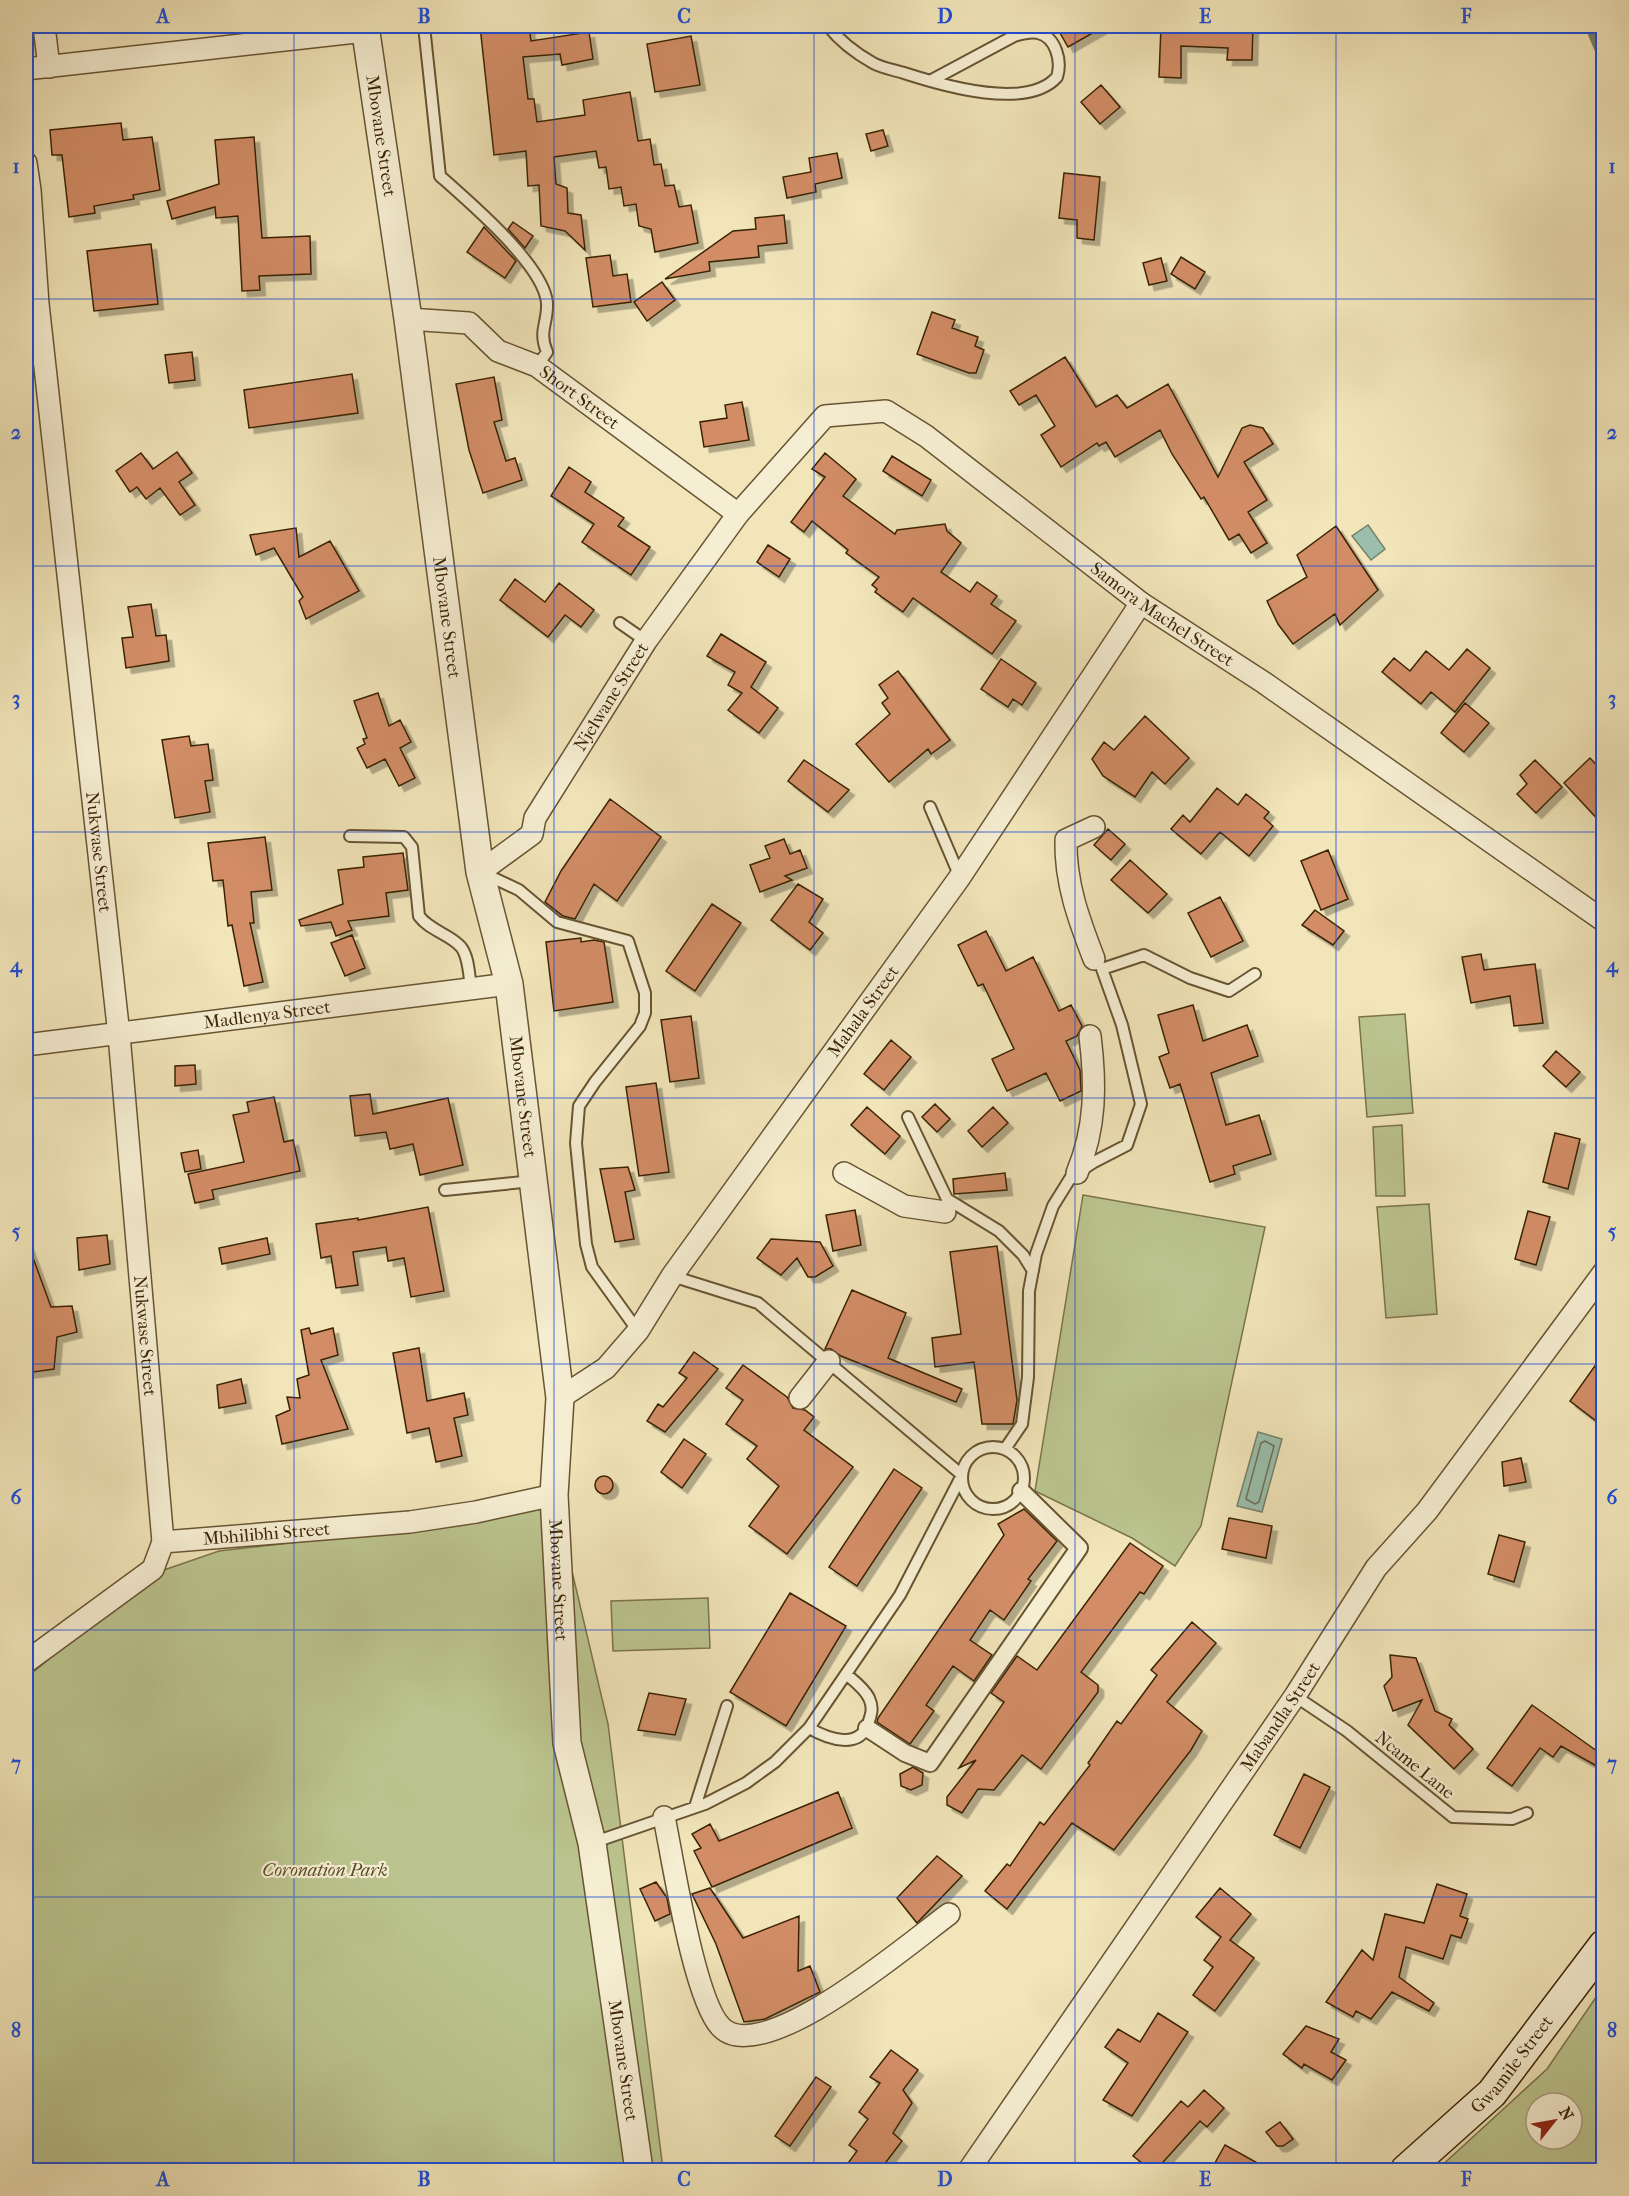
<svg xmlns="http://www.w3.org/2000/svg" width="1629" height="2196" font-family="'IM FELL French Canon',serif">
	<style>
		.green { fill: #bbc48e; stroke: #7b744a; stroke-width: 1.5; fill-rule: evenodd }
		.water { fill: #9bbfac; stroke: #75816a; stroke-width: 1.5 }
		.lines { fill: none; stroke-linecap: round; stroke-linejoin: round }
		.shore { stroke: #6b7259; stroke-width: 1.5 }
		.stream { stroke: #75816a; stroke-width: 7 }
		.building { fill: #d28d66; stroke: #3b2406; stroke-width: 1.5; filter: url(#shadow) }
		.service-casing { stroke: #685433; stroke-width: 14 }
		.pedestrian-casing { stroke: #685433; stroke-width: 20 }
		.minor-casing { stroke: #685433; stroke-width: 24 }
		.tertiary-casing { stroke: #685433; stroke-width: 30 }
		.secondary-casing { stroke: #3b2406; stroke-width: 33 }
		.service { stroke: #f6eed2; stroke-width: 10 }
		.pedestrian { stroke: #f6eed2; stroke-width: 16 }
		.minor { stroke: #f6eed2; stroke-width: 21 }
		.tertiary { stroke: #f6eed2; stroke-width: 27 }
		.secondary { stroke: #f6eed2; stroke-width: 30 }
		.grid { fill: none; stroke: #1d4ed8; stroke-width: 1.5; stroke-opacity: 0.55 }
		.labels { text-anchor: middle; stroke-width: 4.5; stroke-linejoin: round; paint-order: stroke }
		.street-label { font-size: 18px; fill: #3b2406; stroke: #f6eed2 }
		.park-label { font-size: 18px; font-style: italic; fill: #5b4c28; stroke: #f6eed2 }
		.neatline { fill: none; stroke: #1d4ed8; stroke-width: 2 }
		.grid-label { font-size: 20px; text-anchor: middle; font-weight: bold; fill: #1d4ed8 }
	</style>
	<defs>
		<filter id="shadow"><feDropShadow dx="5.5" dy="5.5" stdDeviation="0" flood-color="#0004"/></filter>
	</defs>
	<rect width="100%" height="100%" fill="#f1e5b9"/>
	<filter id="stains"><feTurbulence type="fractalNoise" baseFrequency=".00333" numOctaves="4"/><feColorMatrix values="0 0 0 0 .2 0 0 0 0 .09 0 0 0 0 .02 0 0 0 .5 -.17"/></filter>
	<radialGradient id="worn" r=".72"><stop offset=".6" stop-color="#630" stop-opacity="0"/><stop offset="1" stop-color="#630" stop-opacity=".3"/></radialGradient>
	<!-- green -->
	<path class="green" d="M1405,1014L1413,1113L1367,1117L1359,1017Z
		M1402,1125L1405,1196H1376L1373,1127Z
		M1083,1195L1265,1227L1201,1526L1175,1566L1132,1538L1035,1491Z
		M1429,1204L1437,1314L1386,1318L1377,1207Z
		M554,1495L608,1724L663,2170H26V1678L121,1600L164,1570L219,1551L424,1528Z
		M708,1598L710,1648L613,1651L611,1601Z
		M1603,1987V2170H1437L1547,2069ZM1536,2103H1572V2139H1536Z"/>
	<!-- water -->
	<path class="water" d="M1368,525L1385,549L1371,560L1352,536Z
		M1258,1432L1282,1439L1262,1512L1237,1506Z"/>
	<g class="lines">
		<!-- shore -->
		<path class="shore" d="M1265,1441L1274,1446L1259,1502L1255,1504L1246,1499L1261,1443Z"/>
		<!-- stream -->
		<path class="stream" d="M1588,26L1604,64"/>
	</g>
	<!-- building -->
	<path class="building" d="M480,26H529L531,41L589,32L593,59L562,65L560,54L523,57L528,99H534L537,122L585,115L583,100L630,92L638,141L650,139L654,165L661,164L665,186L674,185L679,207L691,205L698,243L655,252L651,229L639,226L636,204L624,206L621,187L609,189L606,167L599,168L596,151L554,157L556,184L567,188L568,213L581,215L585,250L565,231L541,226L539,185L528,186L526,151L494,155Z
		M1056,26H1105L1068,47Z
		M1161,26H1253L1252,60H1227L1228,48L1181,46V78L1159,77Z
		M691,36L700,85L655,92L647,44Z
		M1101,85L1120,107L1100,124L1081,102Z
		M121,123L123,140L152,137L160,190L133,195L134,199L94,206L95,213L69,217L62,155H52L50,130Z
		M883,130L888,146L871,151L866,134Z
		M254,137L262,238L310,236L311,274L259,276L260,290L242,291L238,216L216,218L215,207L172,219L167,201L219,184L215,140Z
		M837,153L842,178L815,184L816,192L787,198L783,177L811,172L809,158Z
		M1064,173L1100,177L1094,240L1077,238V220L1059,218Z
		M784,215L787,243L758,246L759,257L709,262L710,271L665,279L733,231L756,229L755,218Z
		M513,222L533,236L525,248L508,229Z
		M484,227L516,261L505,278L467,252Z
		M151,244L158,304L94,311L87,251Z
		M610,255L613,276L627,274L631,302L593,307L586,258Z
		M1181,257L1205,272L1195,289L1171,274Z
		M1161,258L1167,281L1149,285L1143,263Z
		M662,282L675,300L647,321L634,302Z
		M932,312L955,320L952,328L978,337L975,346L984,350L976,373H969L917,354Z
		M192,352L195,380L169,383L165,355Z
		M1065,357L1096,407L1117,395L1127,408L1168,384L1218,477L1242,428L1250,425L1263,428L1273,444L1244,462L1267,500L1248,512L1267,543L1251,553L1239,534L1229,540L1204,497L1201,499L1172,454L1160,430L1115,457L1106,442L1099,446L1097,443L1061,467L1041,435L1055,426L1036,395L1019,405L1010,391Z
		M352,374L358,413L249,428L244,390Z
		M494,377L502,420L494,422L506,461L515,458L522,480L483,493L469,450L456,384Z
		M742,402L749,440L704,447L700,422L727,418L725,405Z
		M177,452L192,473L179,482L195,505L180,515L160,488L146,499L137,487L130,492L116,471L141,453L153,469Z
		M825,453L856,479L843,496L895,534L897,530L945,524L947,531L961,543L941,572L970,592L977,582L997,596L991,604L1016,621L992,654L913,598L903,612L875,592L877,589L872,585L879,577L846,553L848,550L812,521L804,532L791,522L825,477L812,469Z
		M892,456L931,480L922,496L883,471Z
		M569,467L591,482L585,492L624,518L618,526L650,547L631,575L582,542L594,524L551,496Z
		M1336,526L1378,590L1340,625L1335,614L1293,644L1278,624L1267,601L1307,577L1297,555Z
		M296,528L299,557L330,541L359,591L306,619L299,601L303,597L274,548L256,555L250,535Z
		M768,545L790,559L779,577L757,562Z
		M515,579L545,602L559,583L594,610L581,627L565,615L548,637L500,600Z
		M151,604L156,636L166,635L169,661L126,668L122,638L133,637L128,607Z
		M721,634L766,662L751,687L778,708L759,733L728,710L742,693L728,685L735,672L707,656Z
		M1467,649L1490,668L1455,712L1431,692L1421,704L1382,672L1394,658L1410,671L1426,651L1449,670Z
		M1001,659L1036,683L1022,705L1013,699L1008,707L981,689Z
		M898,671L950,740L931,754L928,749L889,782L856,744L890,714L882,703L888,698L879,685Z
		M378,693L389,726L400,720L411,742L400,748L415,778L399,786L385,759L367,768L357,748L365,744L363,739L367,738L354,701Z
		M1465,703L1489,723L1464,752L1441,733Z
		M1145,716L1189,758L1165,784L1152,772L1135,797L1103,776L1092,759L1104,742L1114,750Z
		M189,736L191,746L208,744L213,780L205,781L210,812L175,818L162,740Z
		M1590,758L1604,773V826L1564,783Z
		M804,760L849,790L828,812L788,781Z
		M1535,760L1562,787L1536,813L1517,794L1527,784L1520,775Z
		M1217,788L1238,805L1246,794L1269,812L1264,818L1273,826L1249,856L1220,832L1201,854L1171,829L1183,815L1190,822Z
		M610,799L661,837L617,901L594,884L575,919L563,916L545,902L561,871Z
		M1108,829L1125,844L1111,860L1094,845Z
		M265,837L272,890L251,892L254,923H250L263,982L244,986L232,925L228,926L223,880L213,881L208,843Z
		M784,839L790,854L800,850L807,868L785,876L792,880L760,892L750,865L770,858L765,846Z
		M1328,850L1348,899L1321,910L1301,861Z
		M403,853L408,890L386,893L389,916L348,921L352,930L336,936L331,922L301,926L299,920L343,904L338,870L364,867L363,857Z
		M1130,860L1167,894L1148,913L1111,880Z
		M798,884L823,899L809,922L823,933L810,950L771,920Z
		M1220,897L1243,941L1211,957L1188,913Z
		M712,904L741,923L695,991L666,971Z
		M1315,910L1344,931L1333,945L1302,925Z
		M986,931L1006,971L1033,957L1059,1011L1071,1005L1082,1026L1077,1036L1066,1041L1080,1070L1081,1091L1060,1101L1046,1073L1007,1091L992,1059L1014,1049L983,984L978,986L958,945Z
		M352,935L365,968L345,976L331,943Z
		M581,938V942L594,940L604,942L613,1002L554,1011L546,942Z
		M1481,954L1484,970L1535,964L1543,1023L1514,1026L1510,996L1471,1003L1462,957Z
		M1193,1005L1203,1041L1247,1025L1258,1056L1211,1073L1226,1125L1259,1115L1271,1154L1233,1166L1235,1174L1210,1182L1180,1084L1170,1088L1159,1057L1169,1053L1158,1015Z
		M691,1016L699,1078L670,1082L661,1020Z
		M891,1040L911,1057L884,1090L864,1074Z
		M1556,1051L1580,1072L1566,1087L1543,1066Z
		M195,1065L196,1084L175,1086V1066Z
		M656,1083L669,1172L639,1176L626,1087Z
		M370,1094L373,1114L448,1098L463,1165L420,1175L413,1144L390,1149L386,1132L355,1136L350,1096Z
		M274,1097L284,1142L293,1140L300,1171L212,1190L214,1199L195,1203L188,1174L244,1162L233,1115L249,1112L247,1102Z
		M935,1104L950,1119L937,1132L922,1117Z
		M867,1107L900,1136L885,1154L851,1125Z
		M993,1107L1008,1123L982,1147L968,1131Z
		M1555,1133L1580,1139L1568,1189L1543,1182Z
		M198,1150L201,1169L185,1172L181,1153Z
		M628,1167L635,1190L625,1192L634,1239L615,1242L600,1169Z
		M1005,1173L1007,1190L954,1194L953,1179Z
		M428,1207L444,1291L411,1297L404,1258L388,1261L386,1247L353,1252L358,1285L336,1288L331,1256L321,1258L316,1224L358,1218V1220Z
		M855,1210L861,1245L833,1251L826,1215Z
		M1528,1211L1550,1217L1536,1265L1515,1259Z
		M107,1235L110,1264L79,1270L77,1238Z
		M267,1238L270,1254L222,1264L219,1248Z
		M771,1239L820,1242L833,1266L815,1277H808L797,1258L781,1275L757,1258Z
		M26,1244H28L51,1307L72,1306L77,1332L57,1337L54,1369L26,1373Z
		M997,1246L1017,1400L1013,1424H982L974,1362L935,1367L932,1338L961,1334L950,1252Z
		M852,1290L906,1313L888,1358L962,1389L956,1402L841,1356L831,1349H825Z
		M309,1328L311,1334L333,1328L338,1355L321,1360L348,1429L282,1444L276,1416L290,1410L287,1397L300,1398L297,1379L309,1375L301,1330Z
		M419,1348L427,1401L464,1393L468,1415L454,1418L462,1456L436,1462L429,1428L407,1433L393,1353Z
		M694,1352L718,1369L665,1432L647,1421L658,1404L663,1407L687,1378L679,1373Z
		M1604,1353V1427L1570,1401Z
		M743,1365L787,1397L793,1408L805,1410L814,1417L804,1430L853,1467L787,1554L749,1526L779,1486L747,1459L757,1446L726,1424L743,1400L726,1388Z
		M241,1379L246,1403L219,1408L217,1385Z
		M684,1439L706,1454L682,1488L661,1472Z
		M1521,1458L1526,1482L1504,1486L1502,1462Z
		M894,1469L922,1488L857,1586L829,1567Z
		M595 1485a9 9 0 1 1 18 0a9 9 0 1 1-18 0Z
		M1024,1509L1057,1541L1028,1579L1031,1581L1004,1620L990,1610L970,1640L992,1655L974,1681L953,1666L926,1705L934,1711L910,1744L877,1722L878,1718L1004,1535L998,1524Z
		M1229,1518L1272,1526L1266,1558L1222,1549Z
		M1499,1535L1525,1542L1514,1582L1488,1574Z
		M1130,1543L1163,1566L1144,1594L1140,1592L1081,1672L1098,1685V1692L1041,1769L1022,1755L994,1790L978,1789L962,1813L947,1805V1797L976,1760L959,1768L1004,1702L991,1693L1017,1656L1037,1670Z
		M790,1593L846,1626L786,1726L730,1692Z
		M1192,1622L1216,1643L1167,1702L1202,1731L1191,1750L1114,1850L1072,1823L1007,1909L985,1891L1007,1864L1010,1866L1040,1822L1044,1825L1090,1765L1088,1763L1117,1721L1121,1724L1157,1675L1151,1670Z
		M1390,1655L1416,1658L1435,1711L1452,1719L1449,1725L1473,1749L1454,1769L1408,1725L1422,1700L1393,1711L1384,1686L1392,1677Z
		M649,1693L686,1699L675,1735L638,1730Z
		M1532,1705L1604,1756L1602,1769L1561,1746L1553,1757L1540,1748L1512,1786L1487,1768Z
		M913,1767L923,1773L922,1785L911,1790L901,1786L900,1774Z
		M1304,1774L1330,1787L1300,1848L1274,1835Z
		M838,1792L852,1828L712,1887L694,1851L701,1848L692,1834L710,1824L719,1841Z
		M937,1856L962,1876L917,1923L897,1898Z
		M656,1882L667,1898L670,1914L655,1921L640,1889Z
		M1437,1884L1467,1894L1460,1916L1468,1919L1461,1938L1451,1935L1443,1959L1406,1947L1399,1977L1434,2003L1429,2011L1392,1992L1371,2019L1356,2011L1353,2017L1326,2002L1362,1950L1373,1960L1385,1914L1424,1923Z
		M710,1888L743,1938L799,1916L798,1971L810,1966L820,1992L765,2019L744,2022L716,1944L692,1894Z
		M1220,1888L1251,1914L1230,1940L1254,1958L1215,2011L1193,1995L1213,1967L1204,1960L1221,1937L1196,1917Z
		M1158,2013L1188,2032L1132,2116L1103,2100L1128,2063L1105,2047L1118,2029L1140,2042Z
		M1306,2026L1339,2039L1331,2052L1346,2060L1332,2080L1304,2064L1302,2068L1283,2054Z
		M891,2050L918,2070L903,2090L912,2103L893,2133L902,2141L880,2170H843L857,2151L849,2145L868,2119L859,2112L880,2083L870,2077Z
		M816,2077L831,2087L790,2146L775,2136Z
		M1204,2090L1224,2108L1207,2127L1200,2121L1156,2170H1151L1133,2156L1181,2101L1188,2107Z
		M1280,2122L1293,2139L1283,2146H1277L1266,2132Z
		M1225,2145L1270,2170H1211Z"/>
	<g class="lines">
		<defs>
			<path id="service" d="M424,26L440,176C468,201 544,265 547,303C548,323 538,331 547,352L537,366
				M828,26C839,40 857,54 873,63C882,68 894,70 904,73C941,85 1027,111 1057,77C1062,61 1056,37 1038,33C1030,31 1021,34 1014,36L930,81
				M620,623L646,641
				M930,807L960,877
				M350,836L404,837L412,847L419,916C430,931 450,934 461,947C469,957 469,976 471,988
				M485,874L519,890L557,922L628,941L645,993V1013L640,1026L595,1082L579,1106L576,1143L586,1244L592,1267L638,1331
				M908,1117L947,1199L999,1231L1023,1255L1033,1271
				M445,1190L533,1181
				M962 1478a31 31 0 1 1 62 0a31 31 0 1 1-62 0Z
				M1005,1449L1022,1424L1028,1377L1029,1291L1036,1254L1053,1206L1071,1177L1094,1162L1127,1145L1141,1104L1122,1025L1102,969L1144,955L1190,978L1229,991L1255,974
				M1295,1696L1347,1731L1453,1817L1512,1819L1527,1813
				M809,1728C828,1739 861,1751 869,1721C872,1712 873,1707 869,1698C864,1688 854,1681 846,1674
				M695,1807L727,1706
				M592,1843L705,1804L746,1783L775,1762L809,1728L900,1595L962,1475L758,1303L672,1276"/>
			<path id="pedestrian" d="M867,1728L905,1753L930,1763L1079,1548L1021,1491"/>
			<g id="minor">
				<path d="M44,26L49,67"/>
				<path d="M26,69L365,31"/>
				<path id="s1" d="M26,163L30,190L38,304L119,1035L163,1542"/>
				<path id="s2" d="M408,319L469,323L498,351L537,366L738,514"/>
				<path id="s3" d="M480,872L532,834L535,818L646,641L738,514L825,416L886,411L926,436L1141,603L1263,682L1604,921"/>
				<path d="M1094,959C1079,920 1065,883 1066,840L1094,827"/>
				<path id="s4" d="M26,1045L509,984"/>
				<path d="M844,1173L904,1206L945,1212"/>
				<path d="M1077,1173C1096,1128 1096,1084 1090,1036"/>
				<path id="s5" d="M560,1398L606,1368L638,1331L672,1276L960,877L1141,603"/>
				<path d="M800,1398L829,1361"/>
				<path id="s6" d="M26,1662L153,1569L163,1542L410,1522L476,1512L554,1495"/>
				<path d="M664,1817C673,1860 694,2000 721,2027C762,2070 912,1941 949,1914"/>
				<path id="s7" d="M969,2170L1295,1696L1376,1568L1427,1511L1604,1272"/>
			</g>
			<g id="tertiary">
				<path id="s8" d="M365,26L408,319L480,872L509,984L560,1398L554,1495L567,1743L592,1843L639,2170"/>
			</g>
			<g id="secondary">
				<path id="s9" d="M1406,2170L1492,2093L1604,1945"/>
			</g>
		</defs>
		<!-- service casing -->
		<use href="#service" class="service-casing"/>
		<!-- pedestrian casing -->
		<use href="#pedestrian" class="pedestrian-casing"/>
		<!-- minor casing -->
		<use href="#minor" class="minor-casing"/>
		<!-- tertiary casing -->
		<use href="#tertiary" class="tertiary-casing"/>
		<!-- secondary casing -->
		<use href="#secondary" class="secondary-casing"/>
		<!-- service -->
		<use href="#service" class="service"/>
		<!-- pedestrian -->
		<use href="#pedestrian" class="pedestrian"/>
		<!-- minor -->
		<use href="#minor" class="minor"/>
		<!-- tertiary -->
		<use href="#tertiary" class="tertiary"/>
		<!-- secondary -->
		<use href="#secondary" class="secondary"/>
	</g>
	<!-- grid -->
	<path class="grid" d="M294,26V2170M554,26V2170M814,26V2170M1075,26V2170M1336,26V2170M26,299H1604M26,566H1604M26,832H1604M26,1098H1604M26,1364H1604M26,1630H1604M26,1897H1604"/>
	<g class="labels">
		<!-- street labels -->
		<g class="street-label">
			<text dy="6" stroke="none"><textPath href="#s8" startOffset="111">Mbovane Street</textPath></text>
			<text dy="6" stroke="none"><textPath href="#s2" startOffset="196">Short Street</textPath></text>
			<text dy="6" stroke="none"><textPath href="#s3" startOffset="982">Samora Machel Street</textPath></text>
			<text dy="6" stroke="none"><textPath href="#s8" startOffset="597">Mbovane Street</textPath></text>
			<text dy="6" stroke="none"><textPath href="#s3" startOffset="224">Njelwane Street</textPath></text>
			<text dy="6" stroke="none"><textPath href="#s1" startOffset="693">Nukwase Street</textPath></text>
			<text dy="6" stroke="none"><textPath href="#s5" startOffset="495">Mahala Street</textPath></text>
			<text dy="6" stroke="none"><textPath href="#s4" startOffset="243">Madlenya Street</textPath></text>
			<text dy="6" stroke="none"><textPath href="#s8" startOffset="1083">Mbovane Street</textPath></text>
			<text dy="6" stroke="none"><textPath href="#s1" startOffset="1179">Nukwase Street</textPath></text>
			<text dy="6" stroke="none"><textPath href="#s6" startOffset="290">Mbhilibhi Street</textPath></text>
			<text dy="6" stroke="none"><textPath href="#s8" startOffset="1569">Mbovane Street</textPath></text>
			<text dy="6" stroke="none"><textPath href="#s7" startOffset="550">Mabandla Street</textPath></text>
			<text transform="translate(1415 1765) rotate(39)" y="6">Ncame Lane</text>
			<text dy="6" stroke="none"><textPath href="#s8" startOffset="2055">Mbovane Street</textPath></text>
			<text dy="6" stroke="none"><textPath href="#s9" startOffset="150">Gwamile Street</textPath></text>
		</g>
		<!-- park labels -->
		<g class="park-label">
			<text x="325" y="1876">Coronation Park</text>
		</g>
	</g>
	<!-- margin -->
	<rect width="1629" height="2196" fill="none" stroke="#f1e5b9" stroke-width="66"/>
	<!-- north arrow -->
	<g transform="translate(1554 2121) rotate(59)"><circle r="28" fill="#f6eed2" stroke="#ab9d80" stroke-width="1.5"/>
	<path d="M0-4.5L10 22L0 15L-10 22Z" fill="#8f2418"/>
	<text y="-9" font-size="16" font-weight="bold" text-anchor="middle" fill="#3b2406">N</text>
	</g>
	<rect x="33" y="33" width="1563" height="2130" class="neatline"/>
	<g class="grid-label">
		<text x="163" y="23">A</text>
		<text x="424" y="23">B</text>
		<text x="684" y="23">C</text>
		<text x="945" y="23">D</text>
		<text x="1205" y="23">E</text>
		<text x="1466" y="23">F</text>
		<text x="16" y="173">1</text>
		<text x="1612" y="173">1</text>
		<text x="16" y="439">2</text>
		<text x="1612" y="439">2</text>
		<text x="16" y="705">3</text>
		<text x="1612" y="705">3</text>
		<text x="16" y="972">4</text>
		<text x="1612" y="972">4</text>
		<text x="16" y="1238">5</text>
		<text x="1612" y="1238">5</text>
		<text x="16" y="1504">6</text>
		<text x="1612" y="1504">6</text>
		<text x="16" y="1770">7</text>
		<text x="1612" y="1770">7</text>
		<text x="16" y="2037">8</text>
		<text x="1612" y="2037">8</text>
		<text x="163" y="2186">A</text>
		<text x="424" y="2186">B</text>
		<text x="684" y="2186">C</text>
		<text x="945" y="2186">D</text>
		<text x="1205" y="2186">E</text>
		<text x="1466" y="2186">F</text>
	</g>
	<rect width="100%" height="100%" filter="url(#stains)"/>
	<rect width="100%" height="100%" fill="url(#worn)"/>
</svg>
